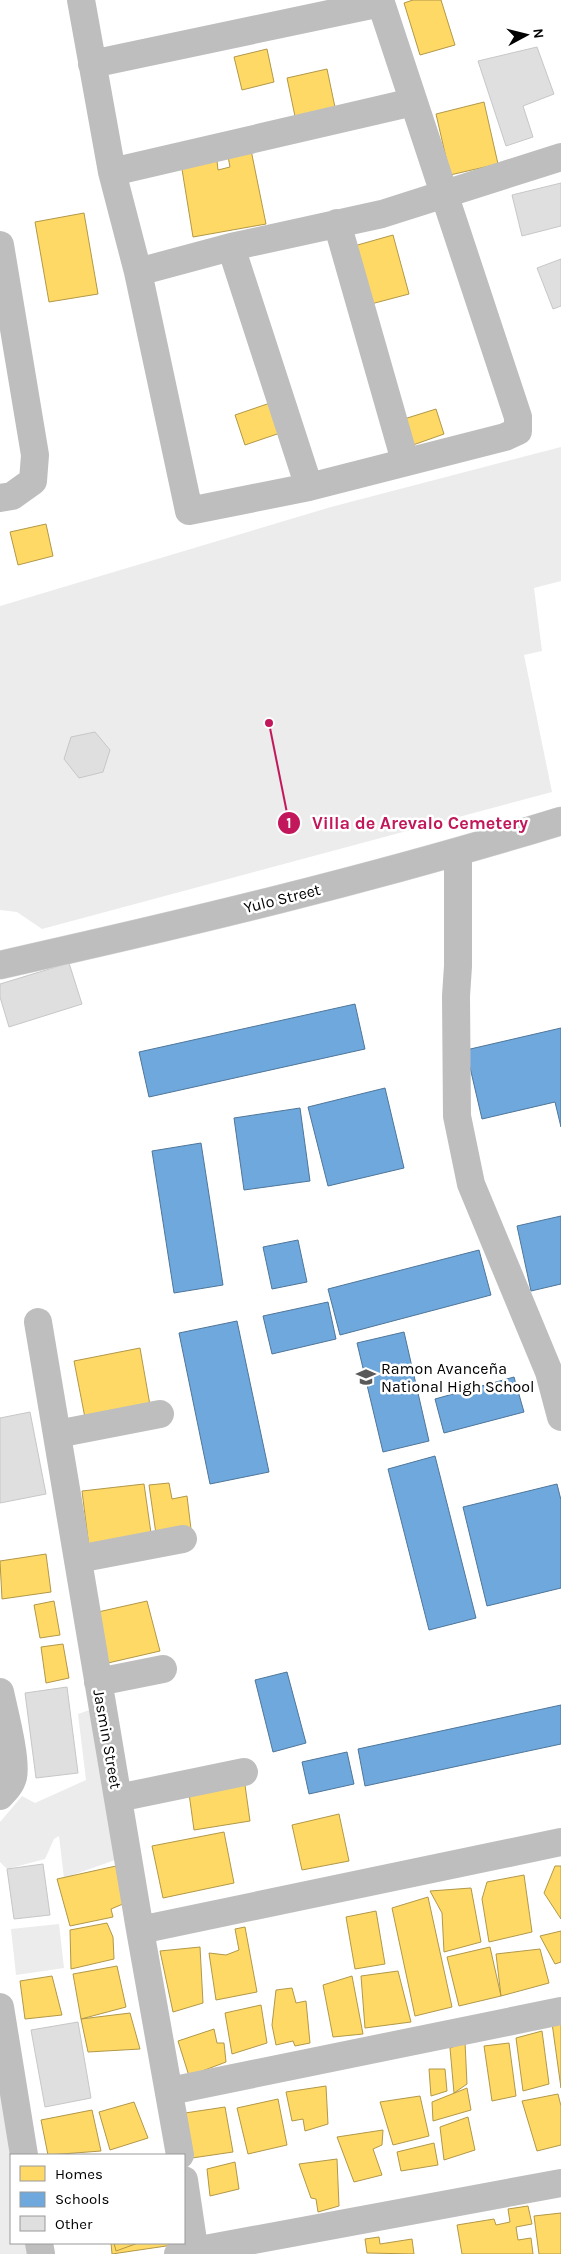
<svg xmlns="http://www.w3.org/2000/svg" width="561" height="2254" font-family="Karla,sans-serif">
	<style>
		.green { fill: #ececec }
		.homes { fill: #ffd966; stroke: #b29847 }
		.schools { fill: #6fa8dc; stroke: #4e769a }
		.building { fill: #dfdfdf; stroke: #c7c7c7 }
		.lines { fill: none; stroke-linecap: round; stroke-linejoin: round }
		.major-casing { stroke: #dbdbdb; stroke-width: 29 }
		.minor { stroke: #bebebe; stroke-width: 28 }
		.major { stroke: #bebebe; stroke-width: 28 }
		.labels { text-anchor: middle; stroke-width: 5; stroke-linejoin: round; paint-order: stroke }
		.street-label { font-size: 16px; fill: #000; stroke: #fff }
		.poi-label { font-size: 16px; fill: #000; stroke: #fff; text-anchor: start }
		.leader { fill: none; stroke: #c2185b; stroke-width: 2 }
		.callout-dot { fill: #c2185b; stroke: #fff; stroke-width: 2 }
		.mark-label { font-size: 15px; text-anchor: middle; font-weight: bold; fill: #fff }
		.callout-label { font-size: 18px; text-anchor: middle; font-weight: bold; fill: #c2185b; stroke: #fff; stroke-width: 5; stroke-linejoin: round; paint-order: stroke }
	</style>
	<rect width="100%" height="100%" fill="#fff"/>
	<!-- green -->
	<path class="green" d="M561,447V581L534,588L542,651L524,655L552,792L42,929L17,912L0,910V606L331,507Z
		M95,1708L118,1859L64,1878L59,1836L54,1839L45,1859L7,1869L0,1862V1822L22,1796L35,1803L86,1780L78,1714Z
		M59,1924L64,1968L16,1975L11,1929Z
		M0,2088L11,2155V2243H28L30,2254H0Z"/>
	<!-- homes -->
	<path class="homes" d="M413,0H441L455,45L420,55L404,3Z
		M267,49L274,82L242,90L234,57Z
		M327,69L336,112L296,121L287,78Z
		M484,102L498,164L450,175L436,114Z
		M250,145L266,224L193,237L180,157L216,151L218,170L230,167L227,151Z
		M84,213L98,294L49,302L35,222Z
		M393,235L409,294L371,304L354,246Z
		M273,402L283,432L245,445L235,415Z
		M436,409L444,434L413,445L404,419Z
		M46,524L53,556L18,565L10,532Z
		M140,1348L151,1411L86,1423L74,1361Z
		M169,1483L172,1499L187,1496L191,1529L156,1534L149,1485Z
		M144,1484L152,1540L89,1547L82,1491Z
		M46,1554L51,1592L2,1599L0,1561Z
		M54,1601L60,1635L40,1638L34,1605Z
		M147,1601L160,1651L108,1663L98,1612Z
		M63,1644L69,1678L46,1683L41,1647Z
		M244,1778L250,1821L194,1830L188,1786Z
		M339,1814L349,1861L302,1870L292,1825Z
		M224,1832L234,1883L163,1898L152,1846Z
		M116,1866L123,1904L111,1909L113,1917L70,1926L57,1879Z
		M555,1866H561V1919L544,1893Z
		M524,1875L532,1932L489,1942L482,1899L487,1882Z
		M471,1888L481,1942L444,1952L442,1913L430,1891Z
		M428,1897L452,2007L415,2016L392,1908Z
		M376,1911L385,1964L355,1969L346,1917Z
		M107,1923L113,1937L114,1959L71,1969L70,1930Z
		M245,1927L257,1992L216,2000L209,1953L226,1955L239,1950L235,1929Z
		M561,1931V1962L555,1964L540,1936Z
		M200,1947L203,2003L173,2012L160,1951Z
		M490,1947L501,1996L459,2006L447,1957Z
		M540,1949L549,1983L501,1996L496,1954Z
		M117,1966L126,2007L81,2019L73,1974Z
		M398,1971L411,2022L365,2028L361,1976Z
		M52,1976L62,2015L25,2019L20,1981Z
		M352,1976L363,2034L333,2037L323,1985Z
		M292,1988L296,2003L306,2001L310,2043L295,2046L293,2041L276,2045L272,2025L276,1990Z
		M261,2005L267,2043L232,2054L225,2013Z
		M130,2013L140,2049L88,2052L81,2019Z
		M561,2021V2088L552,2023Z
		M214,2029L217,2043H224L226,2062L189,2076L178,2041Z
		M542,2031L549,2084L523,2091L516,2038Z
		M465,2042L467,2084L454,2093L450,2048Z
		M509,2043L516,2096L492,2101L484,2046Z
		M429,2069H445L447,2091L431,2096Z
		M326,2086L328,2124L305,2131L303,2119L292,2121L286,2092Z
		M467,2088L471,2110L433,2121L432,2102Z
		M558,2094L561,2106V2145L537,2151L522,2101Z
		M420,2096L429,2136L393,2145L380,2102Z
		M278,2099L287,2145L248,2154L237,2108Z
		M134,2102L148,2138L110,2150L99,2112Z
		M225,2107L233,2152L192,2158L185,2113Z
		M92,2110L101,2151L48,2155L41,2120Z
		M468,2117L475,2150L444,2160L440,2127Z
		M383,2130L382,2145L373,2149L382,2175L354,2182L337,2137Z
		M434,2143L438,2165L401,2171L397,2152Z
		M337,2159L339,2206L318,2212L316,2199L311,2198L299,2164Z
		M235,2162L239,2189L210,2196L207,2169Z
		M528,2206L532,2224L516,2227L518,2240L531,2238L533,2254H462L457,2225L494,2219L496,2225L510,2222L508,2209Z
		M561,2213V2254H539L534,2216Z
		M379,2237L380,2244L412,2239L414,2254L367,2253L365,2239Z
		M111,2243H173V2245L112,2254Z
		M114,2243H138L116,2251Z"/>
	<!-- schools -->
	<path class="schools" d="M355,1004L365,1049L149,1097L139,1052Z
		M561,1028V1127L555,1102L482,1119L466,1050Z
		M385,1088L404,1168L328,1186L308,1107Z
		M300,1108L310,1181L244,1190L234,1118Z
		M201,1143L223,1285L174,1293L152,1151Z
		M561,1216V1284L531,1291L517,1226Z
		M298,1240L307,1282L272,1289L263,1247Z
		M479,1250L491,1295L340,1335L328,1289Z
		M328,1302L336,1339L272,1354L263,1316Z
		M237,1321L269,1472L210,1484L179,1333Z
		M404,1332L429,1441L383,1452L357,1343Z
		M514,1377L524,1412L444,1433L435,1399Z
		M435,1456L476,1618L429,1630L388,1469Z
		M557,1484L561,1500V1588L487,1606L463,1507Z
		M287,1672L306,1743L273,1752L255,1680Z
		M561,1705V1744L365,1786L358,1749Z
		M347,1752L354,1784L309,1794L302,1762Z"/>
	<!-- building -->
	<path class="building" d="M537,47L554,94L523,106L533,137L506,146L478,61Z
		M561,183V226L522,236L512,195Z
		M561,259V306L553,309L537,268Z
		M95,732L110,750L103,772L79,778L64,759L71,737Z
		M69,963L82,1004L9,1027L0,997V984Z
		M30,1412L46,1494L0,1503V1418Z
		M67,1687L78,1773L36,1778L25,1693Z
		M43,1864L50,1915L14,1919L7,1869Z
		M78,2022L91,2098L45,2107L31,2030Z"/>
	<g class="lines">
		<defs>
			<path id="major" d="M0,965C188,923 376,878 561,821"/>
		</defs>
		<!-- major casing -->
		<use href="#major" class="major-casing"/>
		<!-- minor -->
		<path class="minor" d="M81,0L112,172L138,272L189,511L309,487L505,437L518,431V417L380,0
			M92,64L381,3
			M112,172L413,102
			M337,223L405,461
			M0,245L35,455L33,481L12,496L0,498
			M231,247L309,487
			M138,272L231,247L382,214L561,157
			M458,853V966L456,996L457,1116L471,1184L549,1372L561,1417
			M38,1322L140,1930L180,2155
			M57,1434L160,1414
			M78,1559L183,1539
			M98,1682L163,1669
			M0,1692C4,1711 17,1760 13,1777C11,1785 5,1791 0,1796
			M118,1798L244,1772
			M140,1930L561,1842
			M0,2007L24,2155
			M170,2091L561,2011
			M184,2180L195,2254
			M39,2243L41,2254
			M178,2254L561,2183"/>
		<!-- major -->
		<use href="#major" class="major"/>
	</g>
	<!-- icons -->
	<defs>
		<symbol id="school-bare" viewBox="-9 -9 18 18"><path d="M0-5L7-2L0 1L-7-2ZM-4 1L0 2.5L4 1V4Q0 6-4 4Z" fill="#595959" stroke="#fff" stroke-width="2.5" paint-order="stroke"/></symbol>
	</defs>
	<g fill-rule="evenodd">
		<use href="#school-bare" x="352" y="1363" width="28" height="28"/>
	</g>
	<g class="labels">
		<!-- street labels -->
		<g class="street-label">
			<text transform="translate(282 898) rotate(-14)" y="6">Yulo Street</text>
			<text transform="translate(108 1739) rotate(80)" y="6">Jasmin Street</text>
		</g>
		<!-- poi labels -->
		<g class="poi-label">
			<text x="381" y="1374">Ramon Avanceña<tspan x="381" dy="18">National High School</tspan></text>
		</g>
	</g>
	<!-- callouts -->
	<path class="leader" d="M269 723L289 823"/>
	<g class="callout-dot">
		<circle cx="269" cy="723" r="5"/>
		<circle cx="289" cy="823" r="12"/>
	</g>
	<g class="mark-label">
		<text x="289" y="828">1</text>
	</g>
	<g class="callout-label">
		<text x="420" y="829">Villa de Arevalo Cemetery</text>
	</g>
	<!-- legend -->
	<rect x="10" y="2154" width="175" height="90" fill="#ffffff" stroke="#999999"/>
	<rect x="20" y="2166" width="25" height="15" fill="#ffd966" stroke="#999999"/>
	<text x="55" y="2179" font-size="15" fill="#000000">Homes</text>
	<rect x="20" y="2192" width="25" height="15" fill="#6fa8dc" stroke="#999999"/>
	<text x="55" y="2204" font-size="15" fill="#000000">Schools</text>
	<rect x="20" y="2216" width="25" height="15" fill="#dfdfdf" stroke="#999999"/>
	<text x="55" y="2229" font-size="15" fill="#000000">Other</text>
	<!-- north arrow -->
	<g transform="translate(526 35) rotate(83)" stroke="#ffffff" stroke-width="4" paint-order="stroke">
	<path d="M0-4L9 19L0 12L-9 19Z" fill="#000000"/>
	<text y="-8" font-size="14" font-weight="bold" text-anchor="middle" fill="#000000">N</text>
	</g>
</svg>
